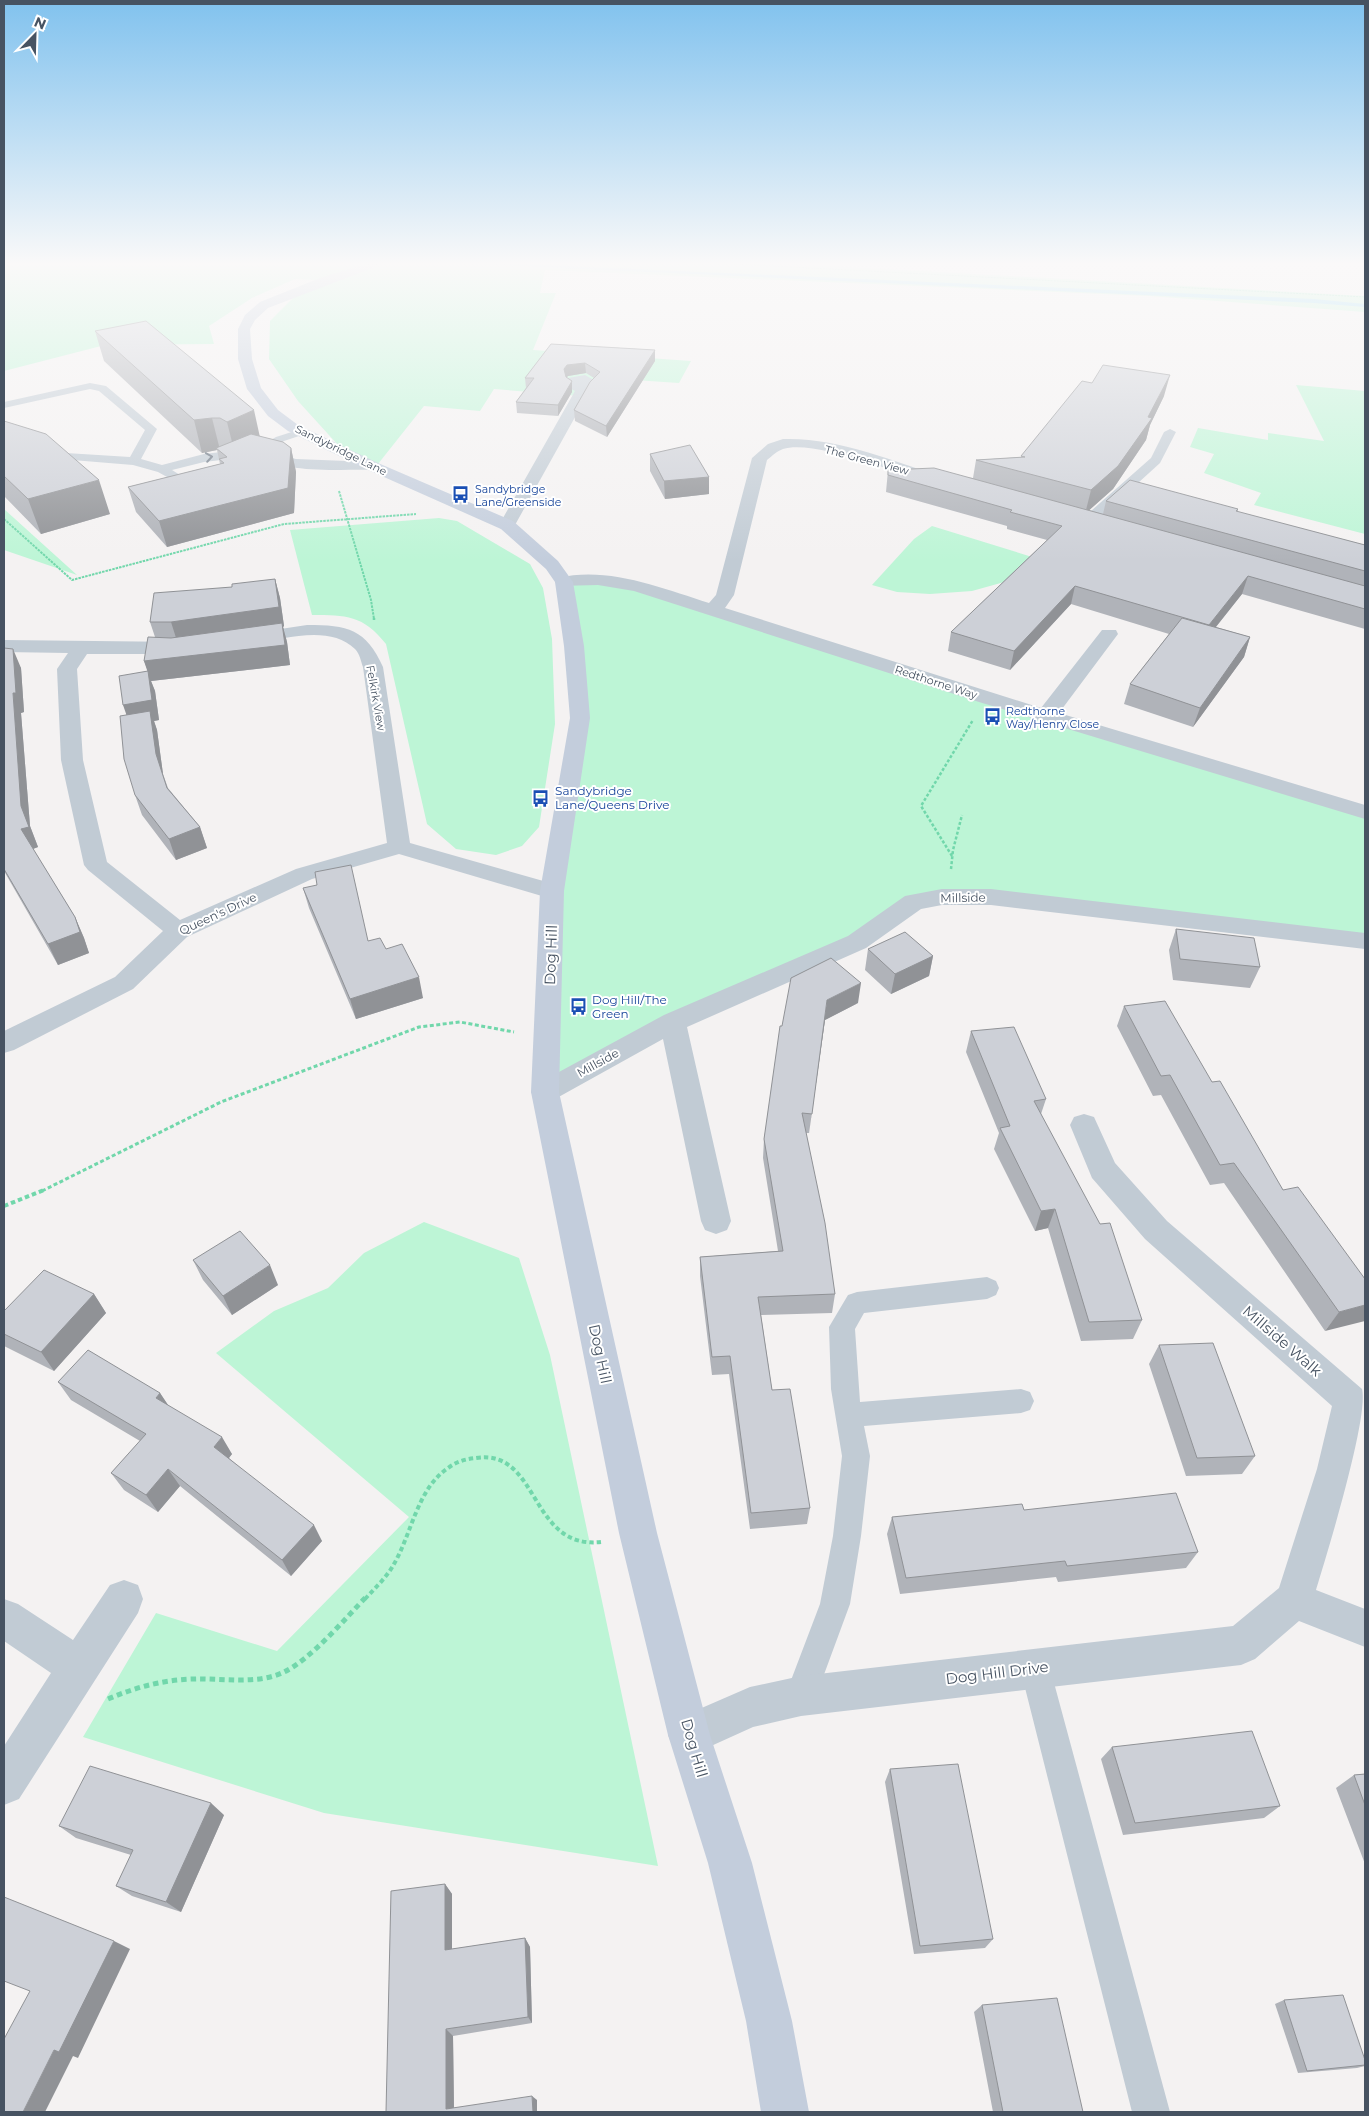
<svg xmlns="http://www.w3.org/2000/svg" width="1369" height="2116" font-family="Montserrat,sans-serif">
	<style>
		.green { fill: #bdf5d6 }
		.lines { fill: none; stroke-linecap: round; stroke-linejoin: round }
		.stream { fill: #86d7f6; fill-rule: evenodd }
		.path-far5 { stroke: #71d7ab; stroke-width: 1; stroke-dasharray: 2 1; stroke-linecap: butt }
		.path-far4 { stroke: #71d7ab; stroke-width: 2; stroke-dasharray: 2.5 1; stroke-linecap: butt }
		.path-far3 { stroke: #71d7ab; stroke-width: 2.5; stroke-dasharray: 3 2; stroke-linecap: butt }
		.path-far2 { stroke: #71d7ab; stroke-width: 3; stroke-dasharray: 4 2.5; stroke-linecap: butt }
		.path-far1 { stroke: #71d7ab; stroke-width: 4; stroke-dasharray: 4.5 3; stroke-linecap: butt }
		.path { stroke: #71d7ab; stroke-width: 5; stroke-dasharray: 5.5 4; stroke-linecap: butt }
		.lane { fill: #c1cbd4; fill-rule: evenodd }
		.street { fill: #c1cbd4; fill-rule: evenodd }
		.secondary { fill: #c3cddc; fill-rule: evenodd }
		.wall { fill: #b0b3b9 }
		.shaded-wall { fill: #909296 }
		.building { fill: #cdd0d7; stroke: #909296 }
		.oneway { stroke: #6c7784 }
		.labels { text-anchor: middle; stroke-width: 4; stroke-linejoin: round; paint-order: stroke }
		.far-street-label { font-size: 11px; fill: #475362; stroke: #fff }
		.far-transit-label { font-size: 11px; fill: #164399; stroke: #fff; text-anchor: start }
		.transit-label { font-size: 12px; fill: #164399; stroke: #fff; text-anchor: start }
		.street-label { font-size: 12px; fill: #475362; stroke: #fff }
		.near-street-label { font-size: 15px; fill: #475362; stroke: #fff }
	</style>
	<rect width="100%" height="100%" fill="#f4f2f2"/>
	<!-- green -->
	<path class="green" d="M796,264L1365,296V312L1149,296L545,270L540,293H556L533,350L691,361L679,383L604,378L591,397L494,389L480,411L424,406L378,464L338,445L298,401L269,359L270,321L296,295L338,281L295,279L252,298L209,326L214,344L105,345L4,371V265Z
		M1296,385L1365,391V534L1254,505L1261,493L1204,473L1214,454L1190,447L1198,428L1268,440V433L1324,441Z
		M4,509L77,575L4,550Z
		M439,518L457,521L530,564L543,588L552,639L555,724L539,827L522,846L496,855L456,849L427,824L386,644C363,615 346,615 312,615L290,530Z
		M932,526L1155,595L1015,579L972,591L930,594L897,592L872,585L914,539Z
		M564,582L620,583L1046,716L1365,812V941L1101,909L942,897L545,1092L548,1038L580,718Z
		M424,1222L519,1258L550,1355L658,1866L324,1813L83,1737L156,1613L277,1651L409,1517L216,1353L274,1311L328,1288L364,1253Z"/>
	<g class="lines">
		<!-- stream -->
		<path class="stream" d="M523,264L1314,299L1365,304V307L1314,303L478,264Z"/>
		<!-- path-far5 -->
		<path class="path-far5" d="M733,264L1365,297"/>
		<!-- path-far4 -->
		<path class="path-far4" d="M339,491L371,600L374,619
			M4,519L72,580L284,524L416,514"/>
		<!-- path-far3 -->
		<path class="path-far3" d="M374,618V620
			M952,856L921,806L973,720
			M951,869L953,850L962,815"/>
		<!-- path-far2 -->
		<path class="path-far2" d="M42,1191L221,1102L419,1027L460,1022L514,1032"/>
		<!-- path-far1 -->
		<path class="path-far1" d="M4,1206L44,1190
			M365,1599C375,1588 387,1577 394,1564C412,1533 417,1489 448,1468C456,1462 465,1459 476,1458C540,1448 529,1550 601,1542"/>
		<!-- path -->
		<path class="path" d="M108,1699C136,1687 163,1680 193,1679C223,1678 257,1685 284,1672C311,1659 345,1619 366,1597"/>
		<!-- lane -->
		<path class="lane" d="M90,383L106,386L157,429L141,459L162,465L204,454L247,449L252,451L276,437L301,429L307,432L305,434L284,441L266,452L296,459L372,462L378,466L372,470C335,469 285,474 252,454L247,457L204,462L172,470L180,475L199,471L205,475L203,478L178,483L158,472L133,465L60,459L4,431V424L8,425L66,453L130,457L145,430L99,391L90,389L4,408V402Z
			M1170,429L1176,432L1160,463L1093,524H1083L1082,521L1083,518L1151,458L1164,432Z
			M987,1277L996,1281L999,1288L996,1295L987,1299L864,1313L855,1329L860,1402L1021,1389L1030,1392L1034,1401L1030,1410L1021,1413L864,1426L870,1456L861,1536L850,1604L812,1707L801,1712L790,1707L785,1696L820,1604L833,1536L842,1456L831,1389L829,1327L848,1295L857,1292Z
			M1035,1653L1046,1657L1050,1668L1170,2112H1132L1020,1668L1024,1657Z"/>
		<!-- street -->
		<path class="street" d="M585,375L599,383L589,392L515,525L513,529H501L499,525L575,391L568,387L566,381L568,378Z
			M783,439C837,437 892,461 944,477L946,480L938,485C903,476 816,439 783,449C777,451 772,456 767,460L734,595L725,608L1041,708L1102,630H1116L1118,634L1059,713L1365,805V819L979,702L634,591L598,585L558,586L555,582L558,578C608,566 661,588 709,603L716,595L752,458L768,444Z
			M307,625C348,625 366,629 383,667L410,843L561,886L564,891L561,896L552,899L399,854L312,879L187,937L133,989L14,1050L4,1053V1031L115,977L163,931L88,870L84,865L61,760L57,669L68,653L4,652V640L184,642L191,644L194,648L191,652L184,654H87L77,669L83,760L107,862L180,920L296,869L387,843L363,667C361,662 360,654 355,649C329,623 278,640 247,646L240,644L237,640L240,636L247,634Z
			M942,889H991L1365,933V949L991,905H942L921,909L866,948L687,1027L731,1221L727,1230L716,1234L705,1230L701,1221L663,1039L555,1099L545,1103L535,1099L531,1092L535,1085L664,1015L848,936L905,896Z
			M1084,1114L1094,1117L1115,1163L1167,1221L1362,1389C1369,1417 1327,1554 1316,1590L1365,1609V1647L1299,1621L1255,1659L1241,1665L801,1716L753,1727L689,1756L674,1750L668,1735L674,1720L750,1687L801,1676L1233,1626L1279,1588L1317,1469L1332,1406L1145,1239L1092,1178L1070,1125L1074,1117Z
			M124,1580L138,1585L143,1599L138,1613L19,1799L4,1805V1746L51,1673L4,1641V1599L18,1604L73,1640L110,1585Z"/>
		<!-- secondary -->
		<path class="secondary" d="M365,264H383L268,308L255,320L250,329L252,359L261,388L278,410L298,425L378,463L513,521L558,561L573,582L584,646L590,718L564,891L559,1092L657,1533L710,1735L752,1863L792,2021L809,2112H761L746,2021L708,1863L668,1735L619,1533L531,1092L540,891L570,718L564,646L555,582L546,569L501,529L366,469L288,431L268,416L247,389L238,359V329L245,315L260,302L320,278Z"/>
	</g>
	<!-- wall -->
	<path class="wall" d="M95,331L260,436L291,448L296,472L294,513L167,547L136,512L128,487L220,464L217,450L202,453L104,361Z
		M551,344L655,350V361L607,437L575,421L574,410L594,378L586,373L568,376L567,377L572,392L558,416L517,413L516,402L526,388L525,378Z
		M1164,396L1150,425L1146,440L1113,489L1089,510L1103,514L1106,501L1238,509V512L1365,545V629L1242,594L1216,627L1250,637L1244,657L1193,727L1124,704L1130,684L1169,634L1071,604L1010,670L948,651L951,632L1047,540L1007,529V526L886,492L888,470L973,478L976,460L1021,457V456Z
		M4,421L110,514L41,534L4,496Z
		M650,454L709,477V494L665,499L650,471Z
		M275,579L280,598L284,626L283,627L287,642L290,665L151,681L155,691L159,720L154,721L157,730L163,774L168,788L200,827L207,848L176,860L142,815L135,795L126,715L148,671L144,661L155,637L150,622L232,587Z
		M4,648L21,668L24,712L21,713L30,826L38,847L33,849L75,917L84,938L89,953L58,965L4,871Z
		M303,888L368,941L386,949L423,998L356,1019L309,908Z
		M1176,929L1260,967L1250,988L1173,980L1169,950Z
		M868,949L933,956L929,976L891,994L865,970Z
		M858,1003L825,1020L809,1133H806L835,1294L832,1313L761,1315L772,1390L810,1508L807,1524L750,1529L729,1374L712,1375L700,1276V1257L778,1251L763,1158L764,1139L782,1026Z
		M1124,1006L1212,1082L1283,1190L1365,1279L1325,1331L1224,1183L1210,1185L1161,1095L1153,1096L1117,1026Z
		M971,1031L1046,1099L1041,1114L1142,1320L1133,1339L1081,1341L1048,1228L1035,1231L994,1149L999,1133L966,1052Z
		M193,1260L278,1285L232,1315L203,1280Z
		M94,1294L106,1313L54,1371L4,1346V1311Z
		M1159,1345L1255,1456L1242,1474L1186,1476L1149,1364Z
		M58,1382L160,1393L168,1405L232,1454L229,1458L322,1541L291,1576L180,1486L158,1512L124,1490L111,1473L140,1441L71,1400Z
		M1024,1510L1198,1552L1186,1568L1058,1582L1056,1577L900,1594L887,1534L892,1517Z
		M1112,1747L1280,1806L1264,1818L1123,1835L1101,1759Z
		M890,1769L993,1939L985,1948L914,1954L885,1782Z
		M1365,1774V1864L1336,1788L1354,1775Z
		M224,1815L181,1912L132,1896L116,1886L131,1855L76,1838L59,1826Z
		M445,1884L452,1894V1949L525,1938L530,1947L532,2023L453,2036L454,2108L537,2100V2112H386Z
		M1284,2000L1365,2066L1357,2068L1298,2073L1275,2004Z
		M982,2005L1083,2112H993L974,2012Z"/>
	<!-- shaded-wall -->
	<path class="shaded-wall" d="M655,350V361L607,437L606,426Z
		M585,363L586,373L568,376L564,380V369L567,365Z
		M1170,375L1164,396L1150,425L1146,440L1113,489L1085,514L1091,490L1148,417Z
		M572,381V392L558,416V405Z
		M254,410L261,442L235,454L227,422Z
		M212,418L220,450L216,448L217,450L202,453L194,420Z
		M291,448L296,472L294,513L167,547L159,521Z
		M709,477V494L665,499L664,481Z
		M99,480L110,514L41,534L28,499Z
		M1248,576L1242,594L1203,643L1209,625Z
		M275,579L280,598L284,626L283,627L287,642L290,665L151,681L155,691L159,720L154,721L157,730L163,774L130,725L123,705L148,673L144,661L177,641L171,622Z
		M1075,586L1071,604L1010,670L1014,651Z
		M1250,637L1244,657L1193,727L1200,708Z
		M13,649L21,668L24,712L21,713L30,826L38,847L30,850L21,829L13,693Z
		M200,827L207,848L176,860L169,839Z
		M75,917L84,938L89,953L58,965L48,944Z
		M933,956L929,976L891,994L895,974Z
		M419,977L423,998L356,1019L350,999Z
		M861,983L858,1003L825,1020L809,1133L827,1000Z
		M1055,1209L1048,1228L1035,1231L1041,1211Z
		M270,1265L278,1285L232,1315L223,1296Z
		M94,1294L106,1313L54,1371L41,1352Z
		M1365,1305V1321L1325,1331L1339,1312Z
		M160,1393L172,1411L156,1398Z
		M222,1437L232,1454L224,1464L214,1447Z
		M168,1469L180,1486L158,1512L146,1495Z
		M314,1525L322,1541L291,1576L282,1560Z
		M211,1803L224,1815L181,1912L166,1902Z
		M445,1884L452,1894V1958L445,1950Z
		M525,1938L530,1947L532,2023L528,2017Z
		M114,1941L130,1949L78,2058L73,2056L45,2112H23L54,2050Z
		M446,2029L453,2036L454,2112L446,2109Z
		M532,2096L537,2100V2112H533Z"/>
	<!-- building -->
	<path class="building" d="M146,321L254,410L227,422L220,418H212L194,420L95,331Z
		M551,344L655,350L606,426L574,410L590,382L600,372L585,363L567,365L564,369L566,377L572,381L558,405L516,402L534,378H525Z
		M1103,365L1170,375L1148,417L1152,418L1118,466L1091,490L976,460L1025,457L1021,456L1082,381L1092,383Z
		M4,421L46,434L99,480L28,499L4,476Z
		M251,434L283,442L291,448L288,488L159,521L128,487L224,463L219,459L227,457L216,448Z
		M690,445L709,477L664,481L650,454Z
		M934,468L1365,586V609L1248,576L1209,625L1075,586L1014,651L951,632L1062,526L1010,512L1012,510L888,475V470Z
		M1130,480L1238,509L1236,511L1365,545V571L1106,501Z
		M275,579L279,607L171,622H150L154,593L232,587V584Z
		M1182,618L1250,637L1200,708L1130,684Z
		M282,623L285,645L144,661L148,637L171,638Z
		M4,648L13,649L16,693H13L21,806L29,827L21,829L75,917L80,932L48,944L4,869Z
		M148,671L152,700L123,705L119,676Z
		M150,711L156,754L167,788L200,827L169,839L135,795L124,759L120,716Z
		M351,865L368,941L380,938L386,949L402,944L419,977L350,999L303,888L317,885L315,872Z
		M1176,929L1254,938L1260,967L1180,959Z
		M905,932L933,956L895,974L868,949Z
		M831,958L861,983L827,1000L812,1114L802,1113L825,1223L835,1294L758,1297L772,1390L790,1389L810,1508L751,1513L730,1356L712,1357L700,1257L783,1251L764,1139L780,1026H782L791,978Z
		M1165,1001L1212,1082L1220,1081L1283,1190L1298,1187L1365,1279V1305L1339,1312L1234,1163L1220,1165L1170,1075L1161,1076L1124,1006Z
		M1014,1027L1046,1099L1034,1101L1100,1224L1110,1223L1142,1320L1089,1322L1055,1209L1041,1211L1000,1128L1010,1126L971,1031Z
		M240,1231L270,1265L223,1296L193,1260Z
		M44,1270L94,1294L41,1352L4,1334V1311Z
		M1213,1343L1255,1456L1197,1458L1159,1345Z
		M88,1350L160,1393L156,1398L222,1437L214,1447L314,1525L282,1560L168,1469L146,1495L111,1473L146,1434L58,1382Z
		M1176,1493L1198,1552L1067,1566L1065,1561L906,1578L892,1517L1022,1504L1024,1510Z
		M1252,1731L1280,1806L1135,1823L1112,1747Z
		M958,1764L993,1939L920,1946L890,1769Z
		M90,1766L211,1803L166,1902L116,1886L133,1850L59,1826Z
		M1365,1774V1805L1354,1775Z
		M445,1884V1950L525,1938L528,2017L446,2029V2109L532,2096L533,2112H386L391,1891Z
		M4,1897L114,1941L59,2052L54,2050L23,2112H4V2039L30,1991L4,1981Z
		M1343,1995L1365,2060V2065L1307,2071L1284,2000Z
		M1057,1998L1083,2112H1003L982,2005Z"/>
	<!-- one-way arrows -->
	<defs><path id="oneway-chevron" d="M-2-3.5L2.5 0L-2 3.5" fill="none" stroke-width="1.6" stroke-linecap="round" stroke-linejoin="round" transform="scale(1.25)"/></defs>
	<use class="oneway" href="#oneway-chevron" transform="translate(209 457) rotate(-9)"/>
	<!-- sky -->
	<linearGradient id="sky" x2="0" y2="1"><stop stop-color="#81c2ee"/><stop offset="0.47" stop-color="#faf9f9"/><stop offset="1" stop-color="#faf9f9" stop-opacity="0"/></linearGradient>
	<rect width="1369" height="561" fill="url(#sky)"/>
	<!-- icons -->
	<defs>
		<symbol id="bus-bare" viewBox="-9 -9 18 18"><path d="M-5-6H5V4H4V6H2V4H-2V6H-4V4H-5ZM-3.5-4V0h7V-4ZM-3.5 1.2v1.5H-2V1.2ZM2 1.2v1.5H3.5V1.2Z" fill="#1a4fb4" stroke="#fff" stroke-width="2.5" paint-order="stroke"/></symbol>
	</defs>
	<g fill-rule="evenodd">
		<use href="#bus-bare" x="448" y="482" width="25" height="25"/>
		<use href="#bus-bare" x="980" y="704" width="25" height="25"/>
		<use href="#bus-bare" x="528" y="786" width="25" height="25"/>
		<use href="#bus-bare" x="566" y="994" width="25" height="25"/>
	</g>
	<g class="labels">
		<!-- far-street labels -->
		<g class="far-street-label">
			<text transform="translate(341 450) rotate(26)" y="4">Sandybridge Lane</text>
			<text transform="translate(867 460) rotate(15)" y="4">The Green View</text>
			<text transform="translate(936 682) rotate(18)" y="4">Redthorne Way</text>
			<text transform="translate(376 698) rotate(80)" y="4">Felkirk View</text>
		</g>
		<!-- far-transit labels -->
		<g class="far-transit-label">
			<text x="475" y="493">Sandybridge<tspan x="475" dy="13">Lane/Greenside</tspan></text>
			<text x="1006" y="715">Redthorne<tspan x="1006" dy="13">Way/Henry Close</tspan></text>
		</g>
		<!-- transit labels -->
		<g class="transit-label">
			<text x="555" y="795">Sandybridge<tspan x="555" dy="14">Lane/Queens Drive</tspan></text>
			<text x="592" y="1004">Dog Hill/The<tspan x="592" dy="14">Green</tspan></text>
		</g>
		<!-- street labels -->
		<g class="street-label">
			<text transform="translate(963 898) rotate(-1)" y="4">Millside</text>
			<text transform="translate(218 914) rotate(-25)" y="4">Queen's Drive</text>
			<text transform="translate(598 1063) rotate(-29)" y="4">Millside</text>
		</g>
		<!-- near-street labels -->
		<g class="near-street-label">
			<text transform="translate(551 955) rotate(-88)" y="5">Dog Hill</text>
			<text transform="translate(1282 1341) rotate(41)" y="5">Millside Walk</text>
			<text transform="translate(600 1354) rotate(78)" y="5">Dog Hill</text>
			<text transform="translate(997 1673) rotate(-7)" y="5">Dog Hill Drive</text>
			<text transform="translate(694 1748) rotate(74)" y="5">Dog Hill</text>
		</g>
	</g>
	<!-- border -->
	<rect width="1369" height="2116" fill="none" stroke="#475362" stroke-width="10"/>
	<!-- north arrow -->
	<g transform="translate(35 35) rotate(23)" stroke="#ffffff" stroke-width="4" paint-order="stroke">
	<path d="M0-4L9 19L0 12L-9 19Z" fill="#475362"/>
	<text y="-8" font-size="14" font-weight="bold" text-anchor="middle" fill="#475362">N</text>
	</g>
</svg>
